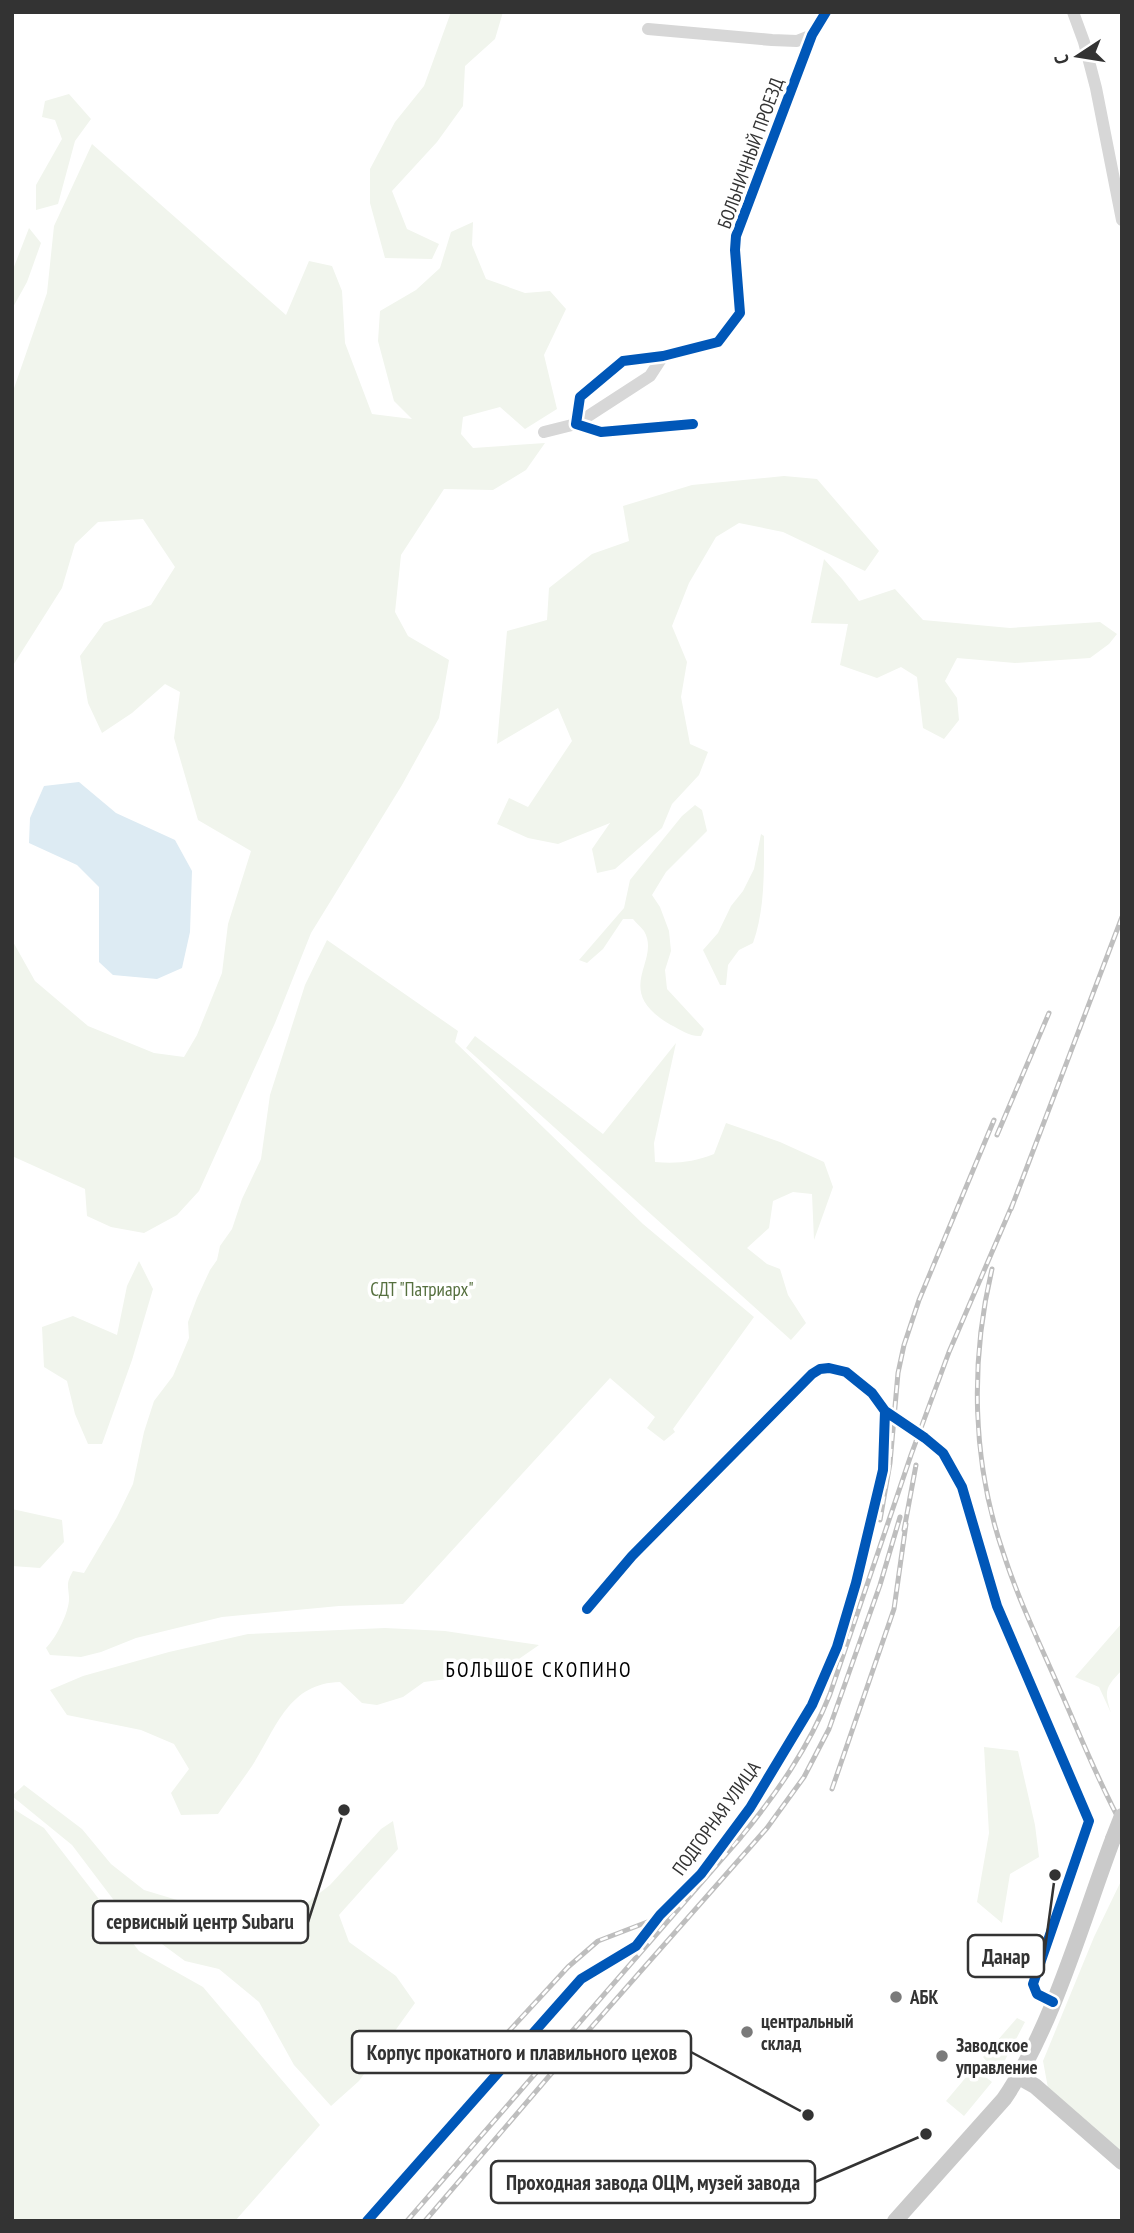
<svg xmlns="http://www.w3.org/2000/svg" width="1134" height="2233" font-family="'PT Sans Narrow',sans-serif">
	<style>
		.green { fill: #f1f5ed }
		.water { fill: #ddebf3 }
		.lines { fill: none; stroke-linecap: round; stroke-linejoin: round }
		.minor { stroke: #d7d7d7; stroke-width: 12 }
		.major { stroke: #cacaca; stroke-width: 16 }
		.rail-casing { stroke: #bebebe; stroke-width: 5 }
		.rail { stroke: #fff; stroke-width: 2.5; stroke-dasharray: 8; stroke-linecap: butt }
		.major-bridge { stroke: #cacaca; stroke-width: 16 }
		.cycleway-casing { stroke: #fff; stroke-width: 15 }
		.cycleway { stroke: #0057b8; stroke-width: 10 }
		.poi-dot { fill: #7a7a7a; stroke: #fff; stroke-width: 2.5 }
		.labels { text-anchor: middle; stroke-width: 7; stroke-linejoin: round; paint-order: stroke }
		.street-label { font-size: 19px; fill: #333; stroke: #fff }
		.park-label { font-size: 19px; fill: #56703f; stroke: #fff }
		.poi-label { font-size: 19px; font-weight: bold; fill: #333; stroke: #fff; text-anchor: start }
		.neighbourhood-label { font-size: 21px; letter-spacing: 2px; fill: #000; stroke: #fff }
		.leader { fill: none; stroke: #333; stroke-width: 2.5 }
		.callout-dot { fill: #333; stroke: #fff; stroke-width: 2.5 }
		.callout { fill: #fff; stroke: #333; stroke-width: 2.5 }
		.callout-label { font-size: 21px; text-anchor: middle; font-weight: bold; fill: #333 }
	</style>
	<rect width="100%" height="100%" fill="#fff"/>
	<!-- green -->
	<path class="green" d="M451,12H503L495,39L465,66L463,106L437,142L392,191L407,229L439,244L432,259L385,258L370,203V169L395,122L424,86Z
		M69,94L91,119L75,141L58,204L36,210V185L62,139L55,120L42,117L45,101Z
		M92,144L286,315L309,261L332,266L342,291L345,343L372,414L412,419L394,401L378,341L380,311L416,290L440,268L451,232L473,222L472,245L486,279L525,293L550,291L566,309L544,355L557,409L525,429L500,407L463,417L461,434L473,448L545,443L526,470L493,490L444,489L401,555L395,612L408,636L449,660L439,718L402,785L311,933L275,1023L199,1191L177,1215L144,1233L111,1227L87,1216L85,1189L12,1156V940L35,981L88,1026L154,1053L184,1057L197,1035L222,973L228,924L251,851L198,820L174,738L180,692L165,684L132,713L102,733L88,703L80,656L104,623L151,605L175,567L143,519L98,522L75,544L62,588L12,667V394L47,293L54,226Z
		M29,228L41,243L27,282L12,309V272Z
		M784,476L817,479L879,551L865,571L783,532L739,523L716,537L689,583L672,626L687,662L681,697L690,744L708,752L699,775L672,804L662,828L615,869L597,873L592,849L610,823L558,844L528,838L497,824L509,798L528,807L572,741L558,708L497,744L507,631L547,620L549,588L592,554L629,541L623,506L692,485Z
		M824,559L842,579L859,601L895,589L923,620L1010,628L1100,622L1117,634L1109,644L1090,658L1015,663L957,658L945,681L957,698L959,720L944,739L923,728L917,677L901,667L877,678L840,665L848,624L811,623Z
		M695,805L702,810L707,831L666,872L652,895L660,907L669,931L671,951L665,970L667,989L704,1029L701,1036C690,1037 681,1030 671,1025C610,990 662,962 644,931C641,927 636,923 633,919H623L603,949L587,963L579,960L624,908L630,880L682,816Z
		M761,834L764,836C764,871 765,910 753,943L739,950L728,965L726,985H720L703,950L718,933L731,906L743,891L754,869Z
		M327,940L458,1031L455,1042L643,1224L754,1317L673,1429L675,1432L664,1441L647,1428L655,1417L610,1378L403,1604L339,1606L222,1617L136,1638L101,1652L81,1657L50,1655L46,1648C56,1638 70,1611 69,1597C68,1584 66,1584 73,1571L84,1573L117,1517L133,1484L144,1432L154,1401L173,1376L189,1338L188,1322L197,1298L210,1270L217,1260L220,1246L232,1229L242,1199L261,1159L270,1095L305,985Z
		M475,1036L603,1134L676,1043L654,1143L655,1162C677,1164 693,1162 714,1154L726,1123L780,1142L824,1162L833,1187L814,1240L812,1194L793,1192L773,1201L769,1228L747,1248L767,1264L780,1269L788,1295L806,1323L791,1340L466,1048Z
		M139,1261L153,1289L132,1360L102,1444H88L75,1414L67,1381L44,1367L42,1327L73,1316L117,1335L127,1286Z
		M12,1509L62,1520L64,1542L40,1568L12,1566Z
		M1122,1623V1670C1105,1688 1104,1690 1111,1713L1099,1687L1075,1677Z
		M385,1628L445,1631L539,1645L500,1672L424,1682L403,1697L377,1705L362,1703L340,1682C288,1683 276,1729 252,1766C241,1782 229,1798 218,1814L181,1815L171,1793L189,1769L174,1744L141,1730L67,1715L50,1690L83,1676L169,1652L248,1634Z
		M984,1747L1018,1751L1035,1825L1039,1857L1010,1874L1002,1923L977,1902L989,1833Z
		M24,1785L82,1829L111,1864L144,1890L197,1906L215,1937L255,1943L330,1885L381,1829L393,1821L398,1849L339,1915L349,1942L396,1976L415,2003L359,2081L331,2106L294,2065L259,2002L219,1969L185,1961L128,1919L72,1845L12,1796Z
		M12,1808L44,1828L139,1951L203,1987L320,2125L235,2221H12Z
		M1122,1879V2153L1048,2088L1043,2061L1094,1937Z
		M1017,2018L1025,2022L1003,2064L997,2061L988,2063L983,2057Z
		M978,2063L987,2070L983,2075L992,2082L964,2116L946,2101Z"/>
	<!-- water -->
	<path class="water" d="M79,782L116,813L175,840L192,871L190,932L182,968L157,979L113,975L99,962V887L77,865L29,843L30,818L44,786Z"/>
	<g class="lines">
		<!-- minor -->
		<path class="minor" d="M1073,12L1084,42L1096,88L1122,220
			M648,29L772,40L797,41L812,35
			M693,424L601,432L576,424L580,397L623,361L663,356L718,342L740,313L735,250L736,236L812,35L826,12
			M544,432L576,424L650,376L663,356
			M587,1609L632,1556L812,1374L820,1369L829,1368L846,1372L872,1393L885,1411L925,1438L943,1453L962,1487L997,1606L1089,1821L1033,1984L1037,1994L1053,2002
			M367,2221L581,1979L636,1946L660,1915L701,1874L750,1808L812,1705L837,1647L856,1583L883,1470L885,1411"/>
		<!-- major -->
		<path class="major" d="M1019,2077L1035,2086L1122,2162
			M895,2221L1004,2099C1053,2027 1082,1921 1113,1839"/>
		<defs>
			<path id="rail" d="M997,1135L1049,1013
				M1011,1209L1122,917
				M992,1269C970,1362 972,1462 1003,1552C1018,1599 1040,1644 1060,1690C1080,1735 1098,1781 1122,1825
				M880,1520L890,1463L898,1373L904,1345L919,1300L994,1120
				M904,1530L916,1465
				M832,1789L894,1609L906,1524
				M499,2042L568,1967L598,1941L650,1921L674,1906
				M407,2221L741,1837C777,1793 809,1747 830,1694L911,1455L949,1352L1014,1201
				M425,2221L574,2047L767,1828L804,1777L829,1729L880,1585L900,1517"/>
		</defs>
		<!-- rail casing -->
		<use href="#rail" class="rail-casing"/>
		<!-- rail -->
		<use href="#rail" class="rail"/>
		<!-- major-bridge -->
		<path class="major-bridge" d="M1113,1839L1122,1816"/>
		<defs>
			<path id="cycleway" d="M693,424L601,432L576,424L580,397L623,361L663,356L718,342L740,313L735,250L736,236L812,35L826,12
				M587,1609L632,1556L812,1374L820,1369L829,1368L846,1372L872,1393L885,1411L925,1438L943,1453L962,1487L997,1606L1089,1821L1033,1984L1037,1994L1053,2002
				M367,2221L581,1979L636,1946L660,1915L701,1874L750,1808L812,1705L837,1647L856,1583L883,1470L885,1411"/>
		</defs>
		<!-- cycleway casing -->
		<use href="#cycleway" class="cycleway-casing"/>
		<!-- cycleway -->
		<use href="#cycleway" class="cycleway"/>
	</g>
	<!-- markers -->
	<g class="poi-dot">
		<circle cx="896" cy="1997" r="7"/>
		<circle cx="747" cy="2032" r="7"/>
		<circle cx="942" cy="2056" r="7"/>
	</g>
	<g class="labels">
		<!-- street labels -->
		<g class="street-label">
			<text transform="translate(750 153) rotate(-70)" y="7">БОЛЬНИЧНЫЙ ПРОЕЗД</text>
			<text transform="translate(716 1818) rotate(-54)" y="7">ПОДГОРНАЯ УЛИЦА</text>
		</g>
		<!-- park labels -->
		<g class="park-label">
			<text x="422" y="1296">СДТ "Патриарх"</text>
		</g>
		<!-- poi labels -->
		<g class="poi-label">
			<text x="910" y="2004">АБК</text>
			<text x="761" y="2028">центральный<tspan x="761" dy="22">склад</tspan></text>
			<text x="956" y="2052">Заводское<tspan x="956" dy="22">управление</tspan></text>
		</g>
		<!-- neighbourhood labels -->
		<g class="neighbourhood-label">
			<text x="539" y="1677">БОЛЬШОЕ СКОПИНО</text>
		</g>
	</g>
	<!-- callouts -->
	<path class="leader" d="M344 1810L308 1922M1055 1875L1044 1956M808 2115L691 2052M926 2134L815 2182"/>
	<g class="callout-dot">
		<circle cx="344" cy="1810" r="7"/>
		<circle cx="1055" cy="1875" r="7"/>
		<circle cx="808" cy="2115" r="7"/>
		<circle cx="926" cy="2134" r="7"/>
	</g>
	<g class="callout">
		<rect x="93" y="1901" width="215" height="42" rx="7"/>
		<rect x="968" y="1935" width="76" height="42" rx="7"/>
		<rect x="352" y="2031" width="339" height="42" rx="7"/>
		<rect x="491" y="2161" width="324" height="42" rx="7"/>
	</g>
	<g class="callout-label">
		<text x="200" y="1929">сервисный центр Subaru</text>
		<text x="1006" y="1964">Данар</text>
		<text x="522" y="2060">Корпус прокатного и плавильного цехов</text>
		<text x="653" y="2190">Проходная завода ОЦМ, музей завода</text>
	</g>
	<!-- border -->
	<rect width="1134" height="2233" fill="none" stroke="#333333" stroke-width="28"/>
	<!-- north arrow -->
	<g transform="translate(1078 56) rotate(258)" stroke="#ffffff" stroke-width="5" paint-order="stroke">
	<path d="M0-5L12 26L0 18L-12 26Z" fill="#333333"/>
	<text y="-10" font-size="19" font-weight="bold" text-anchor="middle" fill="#333333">С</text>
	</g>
</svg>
